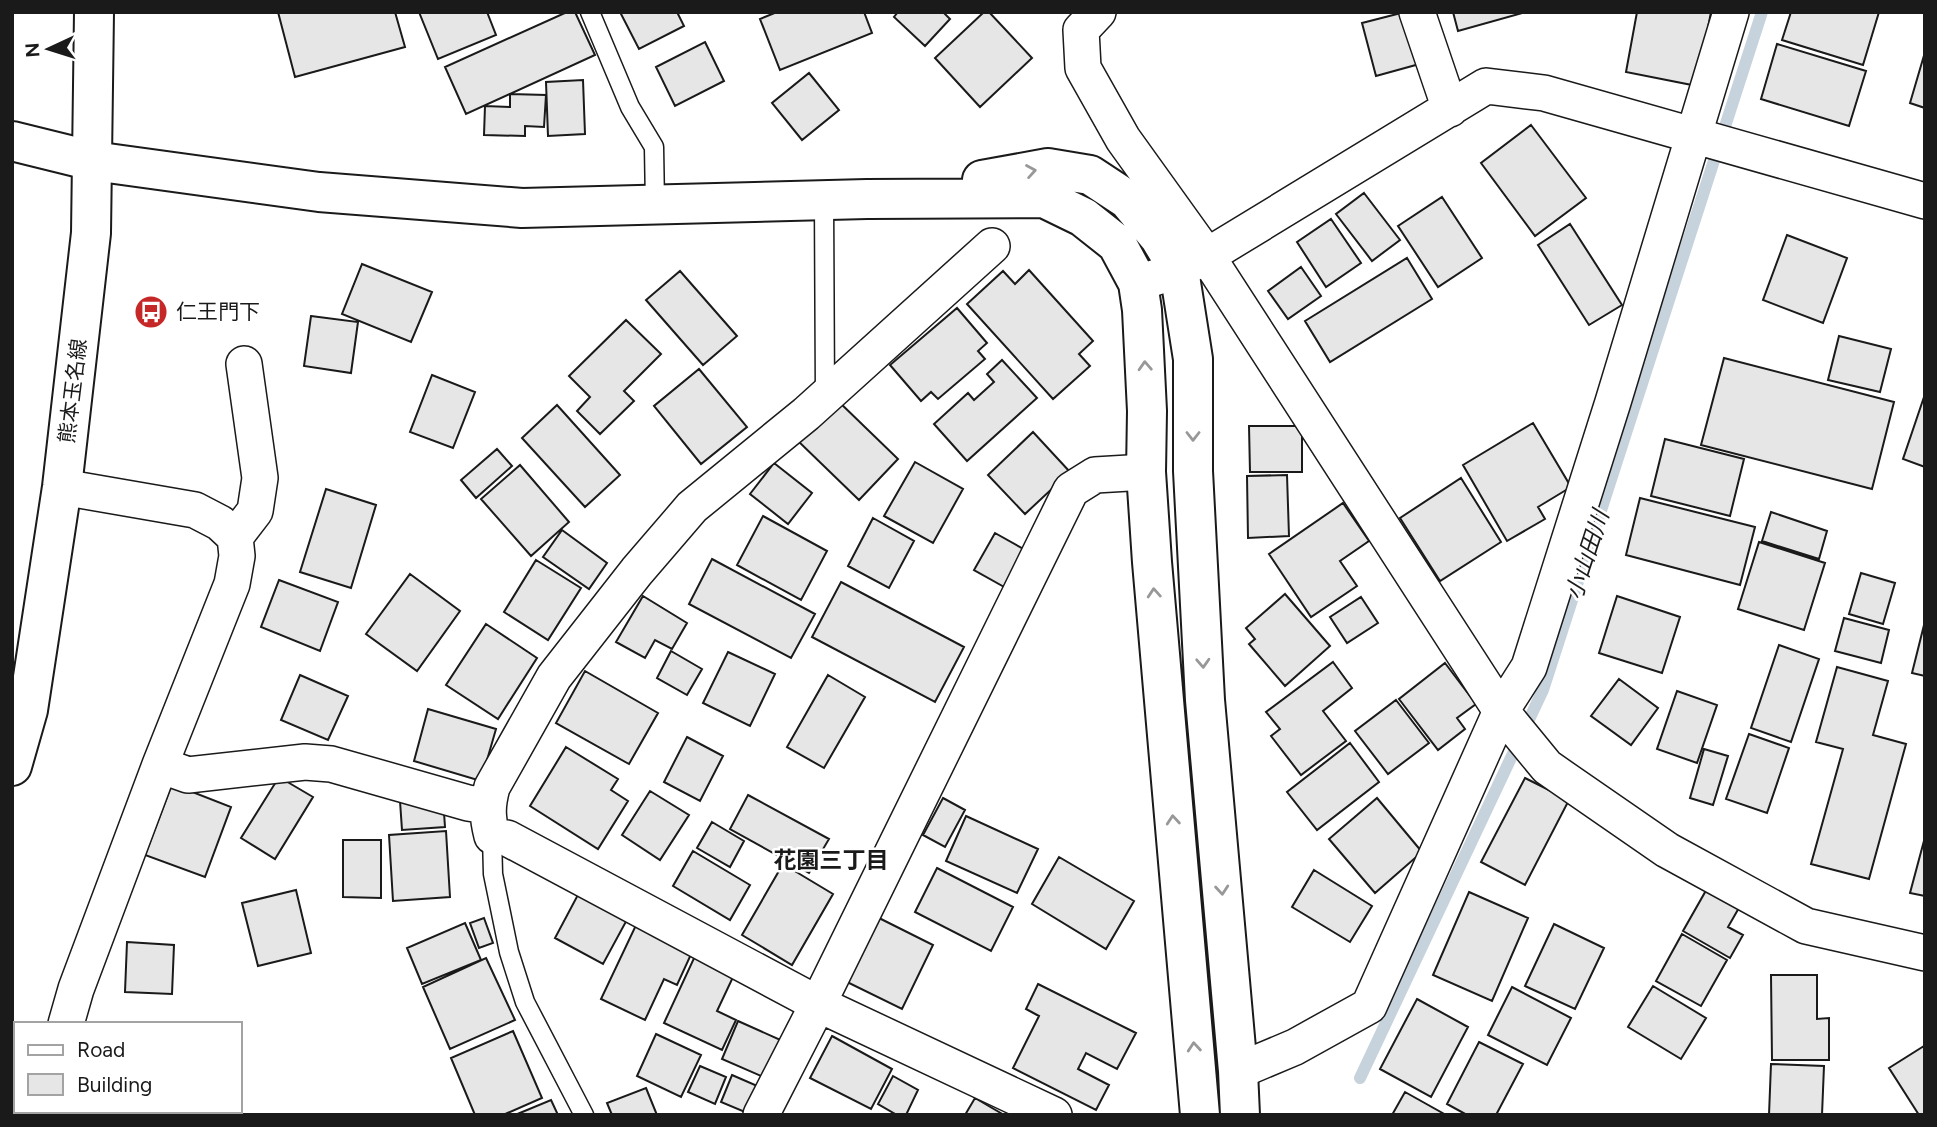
<svg xmlns="http://www.w3.org/2000/svg" width="1937" height="1127" font-family="Figtree,'Noto Sans JP',sans-serif">
	<style>
		.lines { fill: none; stroke-linecap: round; stroke-linejoin: round }
		.stream { stroke: #c6d2dc; stroke-width: 12 }
		.building { fill: #e6e6e6; stroke: #1a1a1a; stroke-width: 2 }
		.service-casing { stroke: #1a1a1a; stroke-width: 21 }
		.minor-casing { stroke: #1a1a1a; stroke-width: 38 }
		.tertiary-casing { stroke: #1a1a1a; stroke-width: 42 }
		.primary-casing { stroke: #1a1a1a; stroke-width: 42 }
		.service { stroke: #fff; stroke-width: 18 }
		.minor { stroke: #fff; stroke-width: 35 }
		.tertiary { stroke: #fff; stroke-width: 38 }
		.primary { stroke: #fff; stroke-width: 38 }
		.oneway { stroke: #989898 }
		.labels { text-anchor: middle; stroke-width: 5; stroke-linejoin: round; paint-order: stroke }
		.poi-label { font-size: 21px; fill: #1a1a1a; stroke: #fff; text-anchor: start }
		.street-label { font-size: 21px; fill: #1a1a1a; stroke: #fff }
		.water-label { font-size: 23px; font-style: italic; fill: #1a1a1a; stroke: #fff }
		.neighbourhood-label { font-size: 23px; font-weight: bold; fill: #1a1a1a; stroke: #fff }
	</style>
	<rect width="100%" height="100%" fill="#fff"/>
	<g class="lines">
		<!-- stream -->
		<path class="stream" d="M1360,1078L1543,690L1762,12"/>
	</g>
	<!-- building -->
	<path class="building" d="M278,12H395L405,47L295,77Z
		M419,12H487L496,35L438,59Z
		M567,12H575L595,55L466,114L445,67Z
		M620,12H677L684,26L639,49Z
		M777,12H864L872,33L780,70L760,19Z
		M898,12H943L950,19L925,46L894,17Z
		M984,12H989L1032,58L980,107L935,58Z
		M1405,12L1423,63L1376,76L1362,23Z
		M1453,12H1526L1458,31Z
		M1637,12H1711L1697,86L1626,72Z
		M1791,12H1879L1863,65L1782,40Z
		M705,42L724,81L675,106L656,67Z
		M1777,44L1866,71L1849,126L1761,99Z
		M1925,52V108L1910,103Z
		M809,73L839,110L802,140L772,103Z
		M583,80L585,134L548,136L546,82Z
		M510,94L546,95L544,127L525,126V136L484,135L485,106L510,107Z
		M1531,125L1586,198L1535,236L1481,163Z
		M1364,193L1400,240L1372,261L1336,214Z
		M1442,197L1482,258L1438,287L1398,226Z
		M1331,219L1361,263L1326,287L1297,242Z
		M1570,224L1622,305L1589,325L1538,245Z
		M1787,235L1847,258L1823,323L1763,300Z
		M1407,258L1432,299L1330,362L1305,321Z
		M362,264L432,292L411,342L342,314Z
		M1301,267L1321,296L1288,319L1268,291Z
		M1029,270L1093,341L1079,354L1090,366L1053,399L967,304L1003,271L1015,284Z
		M680,271L737,336L703,365L646,300Z
		M957,308L987,343L978,351L985,359L938,399L931,392L921,401L890,365Z
		M311,316L358,322L351,373L304,366Z
		M626,320L661,354L624,391L634,401L600,434L577,411L590,397L569,376Z
		M1839,336L1891,349L1880,392L1828,380Z
		M1724,358L1894,402L1872,489L1701,445Z
		M1002,360L1037,398L967,461L934,424L968,393L974,400L994,382L987,374Z
		M699,369L747,427L701,464L654,406Z
		M432,375L475,392L453,448L410,432Z
		M1925,394V467L1903,459Z
		M836,399L898,459L859,500L797,440Z
		M557,405L620,475L585,507L522,438Z
		M1533,423L1571,487L1538,507L1545,519L1507,541L1463,465Z
		M1249,426H1302V472H1250Z
		M1033,432L1070,472L1025,514L988,475Z
		M1665,439L1744,459L1730,516L1651,496Z
		M497,449L512,466L476,498L461,480Z
		M915,462L963,489L933,543L884,516Z
		M774,463L812,493L788,524L750,494Z
		M520,465L569,522L531,556L481,499Z
		M1287,475L1289,536L1248,538L1247,476Z
		M1461,478L1501,542L1440,581L1400,518Z
		M326,489L376,505L351,588L300,572Z
		M1640,498L1755,527L1740,585L1626,555Z
		M1343,503L1369,541L1340,561L1357,586L1311,617L1269,554Z
		M1771,512L1827,531L1819,559L1762,541Z
		M763,516L827,551L801,600L737,565Z
		M873,518L914,541L889,588L848,566Z
		M562,530L607,563L589,589L543,557Z
		M995,533L1027,551L1006,588L974,570Z
		M1759,542L1825,563L1804,630L1738,609Z
		M712,559L815,614L791,658L689,604Z
		M536,560L581,588L548,640L504,612Z
		M1861,573L1895,583L1883,624L1849,614Z
		M410,574L460,611L417,671L366,634Z
		M279,580L338,602L320,651L261,627Z
		M841,582L964,647L935,702L812,637Z
		M1285,594L1330,646L1285,686L1249,644L1255,639L1246,628Z
		M643,596L687,623L672,649L655,640L645,658L616,642Z
		M1617,596L1680,617L1662,673L1599,653Z
		M1361,597L1378,623L1347,643L1330,617Z
		M1844,618L1889,630L1881,663L1835,651Z
		M486,624L537,658L498,719L446,685Z
		M1924,625H1925V676L1912,673Z
		M1779,645L1819,659L1791,742L1751,728Z
		M671,651L702,669L687,695L657,678Z
		M728,652L775,674L750,726L703,703Z
		M1333,662L1352,688L1323,711L1346,741L1301,775L1271,736L1280,729L1266,712Z
		M1445,663L1476,704L1457,718L1465,729L1438,750L1399,699Z
		M1837,667L1888,681L1873,735L1906,744L1869,879L1811,864L1843,749L1816,742Z
		M585,671L658,713L629,764L556,723Z
		M300,675L348,696L328,740L281,720Z
		M828,675L865,697L824,768L787,747Z
		M1619,679L1658,708L1631,745L1591,716Z
		M1677,691L1717,705L1697,763L1657,749Z
		M1396,700L1429,743L1388,774L1355,731Z
		M428,709L496,729L481,781L414,761Z
		M1749,734L1789,748L1767,813L1726,799Z
		M687,737L723,756L700,801L664,782Z
		M1350,743L1379,782L1317,830L1287,792Z
		M566,747L618,779L611,790L628,801L598,849L530,806Z
		M1704,749L1728,756L1713,805L1690,798Z
		M279,777L313,797L275,859L241,838Z
		M1525,778L1569,800L1525,885L1481,862Z
		M172,784L231,807L205,877L145,855Z
		M650,791L689,815L660,860L622,835Z
		M748,795L829,839L809,873L730,829Z
		M443,798L445,827L402,830L400,801Z
		M943,798L965,810L945,847L923,835Z
		M1377,798L1422,852L1375,893L1329,839Z
		M966,816L1038,849L1017,893L946,861Z
		M712,822L744,841L730,867L697,848Z
		M446,831L450,897L393,901L389,835Z
		M1925,837V896L1910,893Z
		M343,840H381V898L343,897Z
		M693,851L750,885L730,920L673,886Z
		M1059,857L1134,901L1106,949L1032,904Z
		M783,864L833,894L792,965L742,935Z
		M937,868L1013,907L991,951L915,912Z
		M1314,870L1372,906L1350,942L1292,907Z
		M1708,887L1740,906L1728,927L1743,935L1730,958L1683,931Z
		M581,889L629,916L603,964L555,938Z
		M296,890L311,953L258,966L242,903Z
		M1469,892L1528,918L1492,1001L1433,975Z
		M484,918L493,943L479,948L470,923Z
		M879,918L933,945L902,1009L847,982Z
		M465,923L481,960L422,984L407,948Z
		M637,923L693,950L677,985L664,979L645,1020L601,999Z
		M1554,924L1604,948L1575,1009L1525,986Z
		M1682,934L1727,960L1701,1006L1656,981Z
		M127,942L174,945L172,994L125,992Z
		M695,956L734,975L717,1011L736,1020L722,1050L664,1023Z
		M486,958L515,1020L450,1049L423,987Z
		M1771,975H1817V1019L1829,1018V1060H1772Z
		M1038,984L1136,1033L1117,1069L1086,1053L1078,1069L1109,1085L1096,1110L1013,1068L1039,1016L1026,1009Z
		M1653,986L1706,1018L1681,1059L1628,1027Z
		M1512,987L1571,1018L1547,1065L1488,1035Z
		M1417,999L1468,1027L1431,1097L1380,1069Z
		M738,1021L785,1042L768,1079L722,1059Z
		M513,1031L542,1098L503,1115H475L451,1058Z
		M656,1034L701,1055L681,1097L637,1076Z
		M832,1036L892,1069L871,1109L810,1078Z
		M1479,1042L1523,1064L1496,1115H1467L1447,1104Z
		M1924,1046L1925,1115H1919L1889,1068Z
		M1771,1064L1824,1066L1822,1115H1769Z
		M700,1066L726,1077L715,1104L688,1092Z
		M732,1075L762,1088L752,1115L721,1102Z
		M893,1076L918,1090L906,1115H897L878,1104Z
		M646,1088L657,1115H612L607,1103Z
		M1405,1092L1446,1115H1392Z
		M975,1098L1004,1115H965Z
		M551,1100L558,1115H515Z"/>
	<g class="lines">
		<defs>
			<path id="service" d="M590,12L630,107L654,147L655,205
				M824,201L825,396
				M492,836L493,874L509,952L525,1002L584,1115
				M47,1115L48,1111"/>
			<path id="minor" d="M1098,12L1081,30L1083,68L1123,139L1207,256L1501,711L1547,767L1667,850L1806,926L1925,953
				M1417,12L1450,109
				M992,246L806,414L692,507L637,571L554,677L492,787C487,806 487,816 492,836L507,838L818,1004L1054,1115
				M1138,283L1179,270L1207,256L1486,86L1544,93L1925,201
				M62,487L195,510L220,523L235,537
				M160,765L188,775L305,762L331,764L468,803L487,806
				M66,1024L76,989L160,765L232,584L237,556L235,537L255,511L260,478L244,364
				M1238,1071L1295,1047L1369,1006L1501,711L1529,667L1613,402L1731,12
				M761,1115L818,1004L1071,490L1095,475L1146,472"/>
			<path id="tertiary" d="M12,141L93,161L319,192L522,208L867,199L1044,198L1083,217L1117,244L1138,283L1142,310L1147,411L1146,472L1152,562L1200,1115
				M982,180L1048,168L1090,175L1128,200L1159,237L1179,270L1193,359V471L1205,700L1238,1071L1240,1115"/>
			<path id="primary" d="M12,766L28,710L62,487L91,233L94,12"/>
		</defs>
		<!-- service casing -->
		<use href="#service" class="service-casing"/>
		<!-- minor casing -->
		<use href="#minor" class="minor-casing"/>
		<!-- tertiary casing -->
		<use href="#tertiary" class="tertiary-casing"/>
		<!-- primary casing -->
		<use href="#primary" class="primary-casing"/>
		<!-- service -->
		<use href="#service" class="service"/>
		<!-- minor -->
		<use href="#minor" class="minor"/>
		<!-- tertiary -->
		<use href="#tertiary" class="tertiary"/>
		<!-- primary -->
		<use href="#primary" class="primary"/>
	</g>
	<!-- one-way arrows -->
	<defs><path id="oneway-chevron" d="M-2-3.5L2.5 0L-2 3.5" fill="none" stroke-width="1.6" stroke-linecap="round" stroke-linejoin="round" transform="scale(1.75)"/></defs>
	<g class="oneway">
		<use href="#oneway-chevron" transform="translate(1031 171) rotate(-10)"/>
		<use href="#oneway-chevron" transform="translate(1145 366) rotate(-93)"/>
		<use href="#oneway-chevron" transform="translate(1193 436) rotate(90)"/>
		<use href="#oneway-chevron" transform="translate(1154 593) rotate(-94)"/>
		<use href="#oneway-chevron" transform="translate(1203 663) rotate(87)"/>
		<use href="#oneway-chevron" transform="translate(1173 820) rotate(-95)"/>
		<use href="#oneway-chevron" transform="translate(1222 890) rotate(85)"/>
		<use href="#oneway-chevron" transform="translate(1194 1047) rotate(-95)"/>
	</g>
	<!-- icons -->
	<defs>
		<symbol id="bus-disc" viewBox="-11 -11 22 22"><circle r="9.5" fill="#c62828" stroke="#fff"/><path d="M-5-6H5V4H4V6H2V4H-2V6H-4V4H-5ZM-3.5-4V0h7V-4ZM-3.5 1.2v1.5H-2V1.2ZM2 1.2v1.5H3.5V1.2Z" fill="#fff"/></symbol>
	</defs>
	<g fill-rule="evenodd">
		<use href="#bus-disc" x="132" y="293" width="38" height="38"/>
	</g>
	<g class="labels">
		<!-- poi labels -->
		<g class="poi-label">
			<text x="176" y="319">仁王門下</text>
		</g>
		<!-- street labels -->
		<g class="street-label">
			<text transform="translate(73 391) rotate(-83)" y="7">熊本玉名線</text>
		</g>
		<!-- water labels -->
		<g class="water-label">
			<text transform="translate(1587 555) rotate(-72)" y="8">小山田川</text>
		</g>
		<!-- neighbourhood labels -->
		<g class="neighbourhood-label">
			<text x="831" y="868">花園三丁目</text>
		</g>
	</g>
	<!-- border -->
	<rect width="1937" height="1127" fill="none" stroke="#1a1a1a" stroke-width="28"/>
	<!-- legend -->
	<rect x="14" y="1022" width="228" height="91" fill="#ffffff" stroke="#a3a3a3" stroke-width="2"/>
	<rect x="28" y="1045" width="35" height="10" fill="#ffffff" stroke="#a3a3a3" stroke-width="2"/>
	<text x="77" y="1057" font-size="21" fill="#1a1a1a">Road</text>
	<rect x="28" y="1074" width="35" height="21" fill="#e6e6e6" stroke="#a3a3a3" stroke-width="2"/>
	<text x="77" y="1092" font-size="21" fill="#1a1a1a">Building</text>
	<!-- north arrow -->
	<g transform="translate(49 49) rotate(266)" stroke="#ffffff" stroke-width="5" paint-order="stroke">
	<path d="M0-5L12 26L0 18L-12 26Z" fill="#1a1a1a"/>
	<text y="-10" font-size="19" font-weight="bold" text-anchor="middle" fill="#1a1a1a">N</text>
	</g>
</svg>
